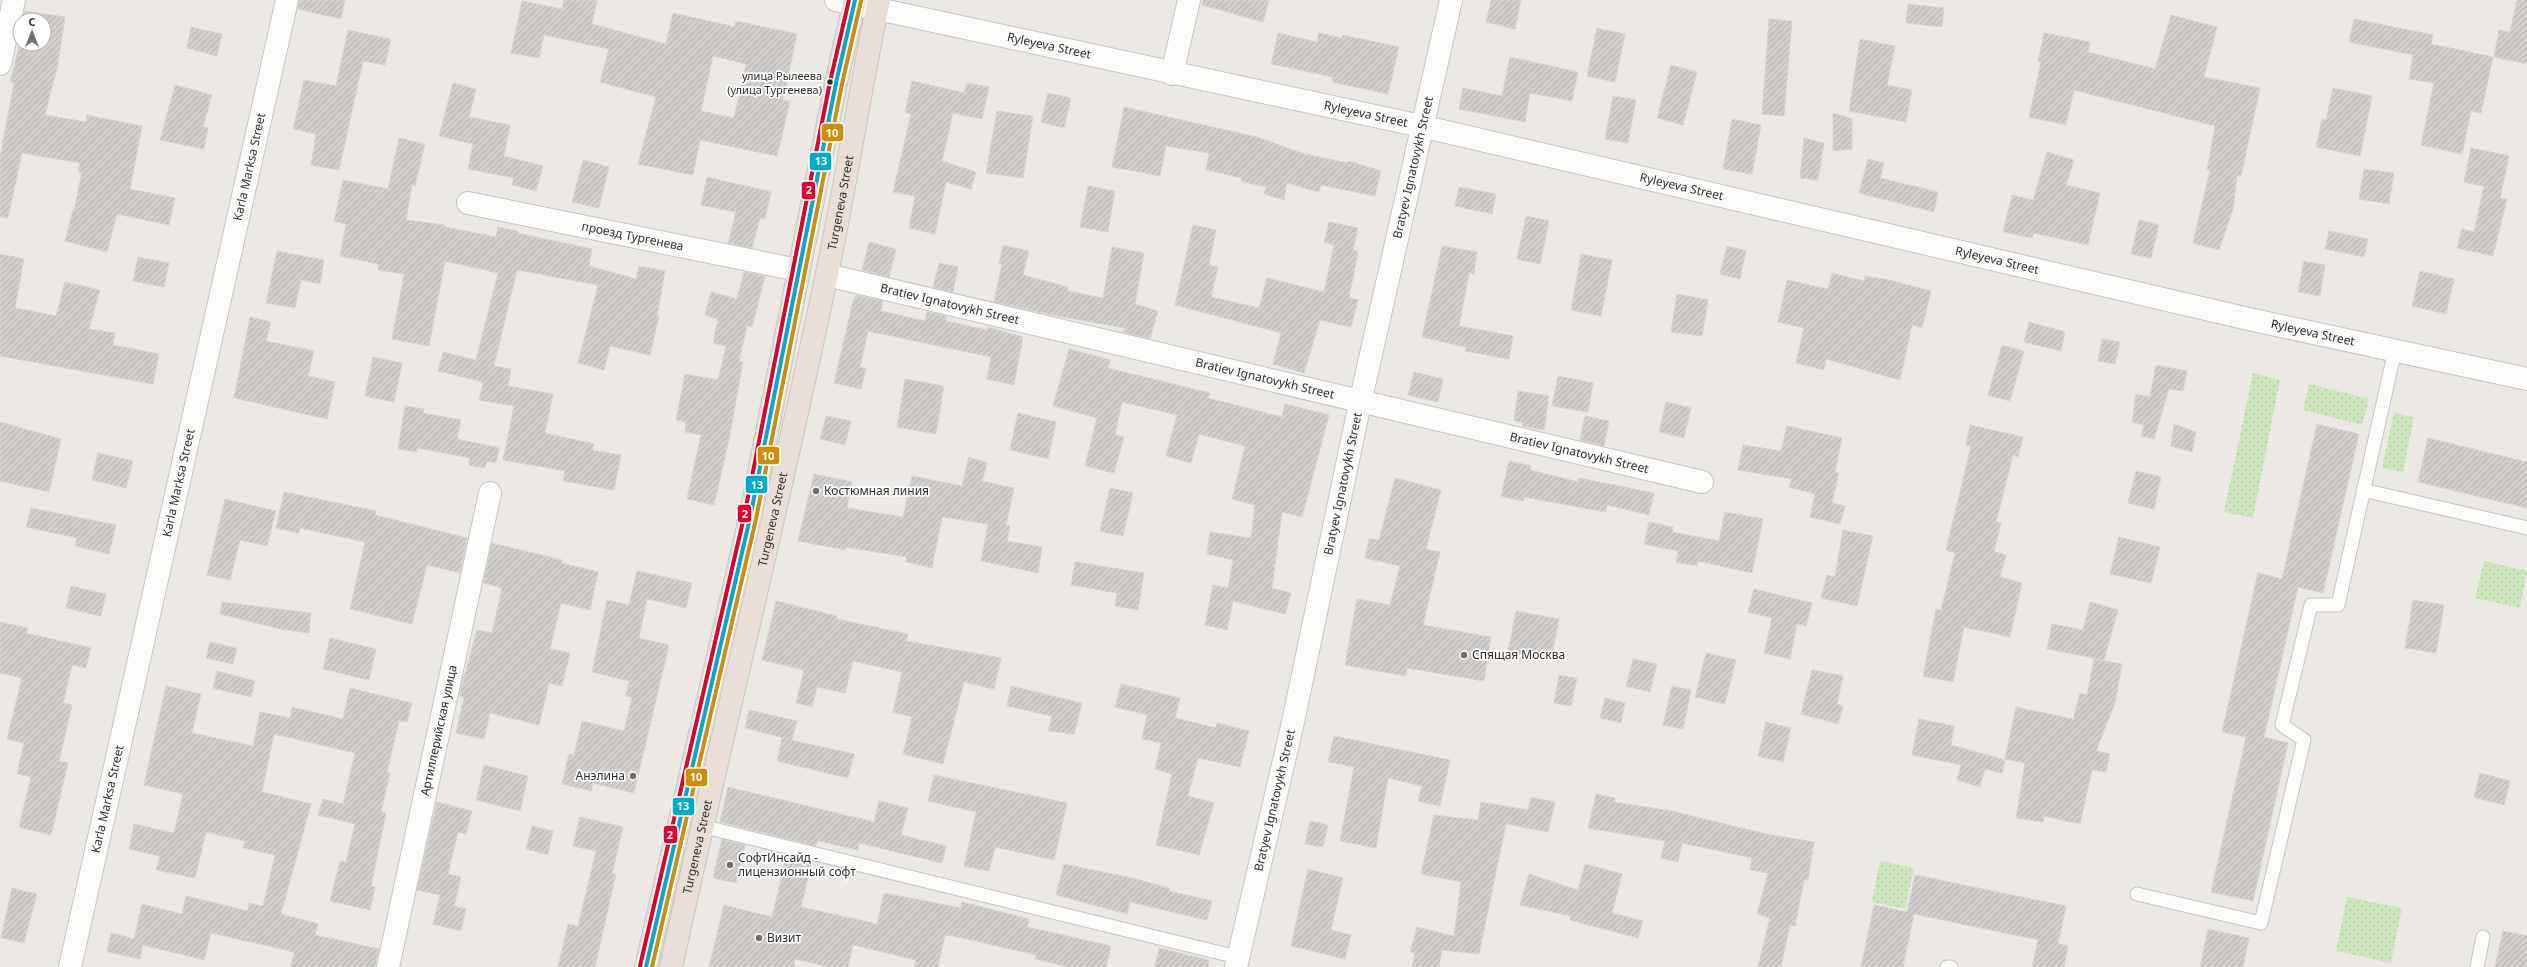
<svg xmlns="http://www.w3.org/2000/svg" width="2527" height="967" font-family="'Noto Sans',sans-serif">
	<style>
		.park { fill: url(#park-dots) }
		.building { fill: url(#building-hatch); stroke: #d7d4d0; fill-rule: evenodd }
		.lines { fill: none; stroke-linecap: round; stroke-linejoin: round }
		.lane-casing { stroke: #c5c4c5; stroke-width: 15 }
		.street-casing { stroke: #c5c4c5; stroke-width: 24 }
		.highway-casing { stroke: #c6c5c4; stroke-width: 24 }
		.lane { stroke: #fcfcfb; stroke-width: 13 }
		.street { stroke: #fcfcfb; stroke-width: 22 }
		.highway { stroke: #eadfd6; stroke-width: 22 }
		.bus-1-casing { stroke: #fff; stroke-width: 7 }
		.bus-2-casing { stroke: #fff; stroke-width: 7 }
		.bus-3-casing { stroke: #fff; stroke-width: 7 }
		.bus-1 { stroke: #00a9ce; stroke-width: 4 }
		.bus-2 { stroke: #cf8e09; stroke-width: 4 }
		.bus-3 { stroke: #e4002b; stroke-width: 4 }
		.bus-dot { fill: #2e2e2e; stroke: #fff; stroke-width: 1.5 }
		.poi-dot { fill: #706f6e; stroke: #fff; stroke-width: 1.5 }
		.labels { text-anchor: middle; stroke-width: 3.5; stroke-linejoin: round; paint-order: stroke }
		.bus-label { font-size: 11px; fill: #2e2e2e; stroke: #fff; text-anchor: end }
		.street-label { font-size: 12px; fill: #2e2e2e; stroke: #fff }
		.poi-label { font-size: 12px; fill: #2e2e2e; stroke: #fff; text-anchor: start }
		.line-badge { stroke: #fff; stroke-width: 1.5 }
		.badge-label { font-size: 11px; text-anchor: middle; font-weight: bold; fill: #fff }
	</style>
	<defs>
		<pattern id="park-dots" width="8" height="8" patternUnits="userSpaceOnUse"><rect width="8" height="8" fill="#cee6be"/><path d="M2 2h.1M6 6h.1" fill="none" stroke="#b1c6a4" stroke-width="1.8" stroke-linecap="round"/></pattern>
		<pattern id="building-hatch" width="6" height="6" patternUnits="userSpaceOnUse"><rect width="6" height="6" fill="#d1cecb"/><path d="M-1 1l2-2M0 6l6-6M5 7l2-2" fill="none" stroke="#b4b1af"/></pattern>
	</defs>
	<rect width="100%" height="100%" fill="#ece8e4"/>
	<!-- park -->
	<path class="park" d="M2253,373L2280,380L2253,518L2224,512Z
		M2309,384L2369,399L2362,425L2303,410Z
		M2394,413L2414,417L2403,472L2382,468Z
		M2484,561L2527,571L2520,608L2475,598Z
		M1880,861L1914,868L1905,909L1872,902Z
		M2347,897L2402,908L2391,963L2336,951Z"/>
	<!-- building -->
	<path class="building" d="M299,0H345L341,19L298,9Z
		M564,0H597L592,24L666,44L673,13L735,27L736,21L797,34L783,100L790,102L777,156L700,140L693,175L638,164L656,97L600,82L609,49L544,35L539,58L511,53L522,1L562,9ZM713,56L746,64L734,118L701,111Z
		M1203,0H1269L1263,22L1202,5Z
		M1491,0H1521L1515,29L1486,22Z
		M2517,0H2527V64L2494,57L2499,30L2510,32Z
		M1908,4L1944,8L1942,27L1906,23Z
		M24,11L65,17L58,64L45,115L86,122L87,115L142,126L130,189L175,198L169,225L117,214L107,252L65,241L73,210L74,211L82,172H78L80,163L22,153L8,218L0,217V157L14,83L10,82L20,42L44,44V20H22Z
		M2171,15L2217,27L2204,77L2260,88L2241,176L2237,175L2233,209L2219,250L2193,243L2210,170H2207L2215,126L2074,90L2066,125L2029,117L2041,62L2038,61L2044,33L2090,42L2088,52L2155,69Z
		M1769,19L1792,21L1784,116L1762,114Z
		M2354,19L2433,35L2431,44L2493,57L2481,113L2471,111L2462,154L2421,145L2434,83L2409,79L2413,55L2349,42Z
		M191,27L222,34L217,56L187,48Z
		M1597,28L1625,34L1615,82L1587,76Z
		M348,30L391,39L385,65L363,61L339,170L311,165L316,134L293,129L304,80L336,86Z
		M1278,33L1317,42L1319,33L1342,38L1343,35L1399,47L1388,94L1332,82L1333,77L1271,64Z
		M1860,39L1895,46L1887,85L1912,90L1906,122L1849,111Z
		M1510,57L1578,72L1572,101L1530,93L1525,122L1459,109L1463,88L1502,96Z
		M1671,65L1697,72L1683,125L1657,118Z
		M912,81L964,93L967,83L989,87L982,119L953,113L942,161L976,172L971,189L946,182L935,234L909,228L915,196L893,192L911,114L905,112Z
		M453,83L476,89L469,117L510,125L504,156L543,166L536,191L512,185L514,178L468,169L473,144L439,136Z
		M175,85L212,95L203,127L208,128L204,149L160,140Z
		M2333,88L2372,96L2360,156L2316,147L2322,119L2326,120Z
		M1048,93L1071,98L1064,128L1041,122Z
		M1613,96L1636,100L1628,143L1605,139Z
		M1124,107L1257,137L1304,154L1348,163L1349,161L1381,171L1375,196L1321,185L1319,192L1287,183L1284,200L1264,194L1266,187L1241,181L1242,178L1206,170L1209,153L1166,146L1160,176L1112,167Z
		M997,111L1033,116L1023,178L986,173Z
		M1833,113L1852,119V149L1833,151Z
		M1732,119L1761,125L1752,174L1723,169Z
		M399,138L425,144L415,186L412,185L406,220L445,225V227L496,237L498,227L518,231L517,233L592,249L589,266L636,279L639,266L665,271L657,316H659L650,355L610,346L604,370L578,363L598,285L517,270L494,366L511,369L508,386L553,394L545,433L594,444L592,450L621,455L614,490L563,481L565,471L503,460L514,406L479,400L483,382L438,371L443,352L476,360L498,273L445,261L429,346L392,339L404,274L378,270V264L340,256L346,224L334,221L343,180L388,189Z
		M1804,138L1824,143L1818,180L1800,178Z
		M2471,148L2509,156L2500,198L2507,199L2493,256L2457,248L2462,229L2474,232L2484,186L2464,182Z
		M2047,152L2074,160L2066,185L2100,193L2088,245L2034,233L2032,238L2003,232L2012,195L2033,200Z
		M1868,159L1884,163L1880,178L1938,192L1934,212L1859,193Z
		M583,160L609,167L599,208L572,202Z
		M2364,169L2394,173L2389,204L2359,199Z
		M707,177L771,192L765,219L760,218L752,248L728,243L736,212L701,205Z
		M1088,186L1115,191L1108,232L1080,227Z
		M1459,187L1496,194L1492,214L1455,206Z
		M1526,216L1549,221L1540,264L1517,259Z
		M2139,220L2159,225L2151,258L2131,254Z
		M1329,222L1358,228L1353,250L1358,252L1349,298L1358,300L1351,327L1320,320L1304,373L1273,364L1281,333L1175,305L1193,225L1216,230L1209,265L1218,267L1211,297L1259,308L1267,278L1324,292L1334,245L1324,242Z
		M2329,231L2368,239L2364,257L2325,249Z
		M869,242L896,249L889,277L862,270Z
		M1003,245L1029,251L1023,275L1068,287L1067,291L1103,298L1112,247L1144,253L1135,304L1158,311L1150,339L1123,332L1125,328L1052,315L994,302L1002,264H999Z
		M1442,246L1477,252L1474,274L1469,273L1459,326L1513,336L1509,359L1465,351L1466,347L1422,337Z
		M1727,246L1746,251L1740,279L1720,274Z
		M277,251L324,260L320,284L301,280L295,308L266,303Z
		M0,254L24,259L15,308L56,316L65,282L100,290L89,329L115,333L113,345L159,354L153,384L0,356Z
		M1581,254L1612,260L1601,316L1571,310Z
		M138,257L169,263L164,287L133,281Z
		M2304,261L2325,265L2320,296L2298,292Z
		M939,263L958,267L953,292L933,287Z
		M2420,271L2454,279L2446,314L2412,306Z
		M744,272L765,276L752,327L747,326L739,361L743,362L729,440L714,505L687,499L701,435L685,432L686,422L676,420L685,374L718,380L726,346L713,343L718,319L705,315L711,292L737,299Z
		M1832,273L1864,281L1865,276L1889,280L1931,291L1922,328L1912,325L1900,380L1826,359L1824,370L1796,363L1804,328L1778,322L1787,280L1828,289Z
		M1677,294L1708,300L1702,336L1671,332Z
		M856,295L883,301L881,311L925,321L927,312L947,316L946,321L987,330L988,327L1023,337L1014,385L987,379L991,357L868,331L860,367L866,368L861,389L834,383L853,301Z
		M250,317L271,322L266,341L314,351L308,376L335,382L327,419L234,398Z
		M2029,322L2065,332L2061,351L2024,342Z
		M2102,339L2120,342L2115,364L2098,361Z
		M2002,345L2024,351L2010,401L1988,395Z
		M1069,349L1110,360L1108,368L1210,393L1208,398L1282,417L1285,404L1329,415L1302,517L1282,512L1272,588L1291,593L1285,614L1233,601L1227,630L1205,625L1213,585L1228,588L1233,560L1207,554L1210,532L1251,538L1255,505L1232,499L1245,446L1199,434L1191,463L1166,456L1177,415L1122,402L1115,435L1124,437L1114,473L1085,466L1097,418L1053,406Z
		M373,357L402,363L394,402L365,396Z
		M2156,365L2187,371L2183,391L2169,389L2154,439L2141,436L2144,425L2132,422L2136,394L2150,397Z
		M1414,372L1443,379L1438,402L1408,395Z
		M1558,376L1593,383L1588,412L1552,406Z
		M905,379L944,386L936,434L897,427Z
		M1518,391L1549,396L1544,430L1522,426L1523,423L1514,420Z
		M1666,402L1691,408L1684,438L1659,432Z
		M405,406L424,409L423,413L461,420L457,439L499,448L496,463L487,461L485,468L469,465L470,458L417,448V452L398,449Z
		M1018,413L1056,422L1048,459L1010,450Z
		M826,416L851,421L845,445L820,439Z
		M1585,416L1609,421L1604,446L1580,440Z
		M0,422L61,439L49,492L0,481Z
		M2174,424L2196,432L2192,452L2171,446Z
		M2317,424L2359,434L2323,593L2298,587L2264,737L2288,743L2253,901L2211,892L2246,737L2222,732L2258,573L2282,579Z
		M1970,425L2023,437L2018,457L2013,455L1996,522L2001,523L1994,552L2006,555L2000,577L2022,583L2010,637L1964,627L1953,682L1923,676L1936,609L1941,610L1955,553L1946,550L1971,446L1966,445Z
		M1787,426L1842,438L1835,472L1839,473L1832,503L1845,506L1840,524L1810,517L1815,494L1789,487L1792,479L1738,470L1743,445L1781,451Z
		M2428,438L2527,462V508L2418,482Z
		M98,453L133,461L126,488L92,480Z
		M969,457L987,463L982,481L1014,488L1006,525L1010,526L1007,541L1042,547L1038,573L981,561L988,524L942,517L932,568L906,562L907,557L845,547V550L798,541L814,474L852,482L847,508L903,517L912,476L962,486Z
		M1509,461L1531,466L1530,470L1578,482L1579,478L1654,493L1649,515L1607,505L1606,512L1524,497L1523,501L1501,496Z
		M2136,471L2161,477L2154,509L2128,503Z
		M1395,478L1441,490L1426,549L1440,552L1423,625L1491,637L1484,681L1407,668L1406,676L1345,665L1357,599L1390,605L1400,566L1365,558L1369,539L1379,540Z
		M1110,488L1133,493L1123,536L1100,531Z
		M284,492L376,511L375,515L467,538L460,573L427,565L412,624L350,609L365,542L300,528L299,533L276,528Z
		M225,499L276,511L267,546L240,540L230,580L207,575Z
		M31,508L116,525L109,554L75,546L77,538L26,527Z
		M1725,512L1763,519L1752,573L1698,561L1697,566L1676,562L1678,551L1644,544L1649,522L1673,527L1672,532L1719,541Z
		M1843,530L1873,536L1857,606L1821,598L1827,575L1835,577Z
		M2119,537L2160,547L2151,583L2110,574Z
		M492,543L562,560V563L598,572L590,610L561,603L550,649L570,653L562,686L549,683L539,725L490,713L484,739L456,733L464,697L459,696L477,630L492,633L502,588L483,583Z
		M1075,562L1144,573L1138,610L1115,606L1117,593L1071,585Z
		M637,571L692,583L686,608L647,599L639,638L669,645L634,793L593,783L591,791L562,784L569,754L574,755L582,721L624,731L632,697L626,696L629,681L592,672L607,600L629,605Z
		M71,586L106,594L101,616L66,608Z
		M1754,589L1812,603L1806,626L1797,624L1790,659L1764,653L1772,618L1748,612Z
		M2413,600L2444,605L2436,653L2405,648Z
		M776,601L837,616L836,619L908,634L906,641L1001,658L994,689L964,682L943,764L903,754L912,717L893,712L902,672L853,661L845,693L817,687L812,707L796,703L804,670L762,660Z
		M222,602L311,613L309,633L280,629L220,614Z
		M2090,602L2118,610L2104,660L2047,649L2052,624L2083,630Z
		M1516,611L1559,619L1551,660L1508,652Z
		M0,622L28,628L26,633L91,648L86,668L72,665L63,703L72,705L59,761L68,763L51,835L19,827L31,777L17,774L24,743L7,739L22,678L0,673Z
		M330,638L376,649L369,680L323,669Z
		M210,642L237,648L233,664L206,658Z
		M1706,653L1736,660L1725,704L1695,697Z
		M1633,659L1657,664L1650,692L1626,686Z
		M2094,659L2122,664L2115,703L2096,751L2110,754L2106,772L2092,770L2080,824L2044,816L2043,822L2016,818L2025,763L2005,759L2016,707L2073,719L2080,693L2087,695Z
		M1812,670L1843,676L1837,704L1843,706L1838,724L1801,714Z
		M217,671L255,681L251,697L213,688Z
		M1559,675L1577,678L1571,706L1554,703Z
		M1121,684L1180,698L1175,718L1216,728L1217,723L1249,731L1240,767L1198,758L1188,796L1214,803L1199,855L1156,845L1172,774L1155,769L1161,743L1142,739L1147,715L1115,707Z
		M166,686L201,694L192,733L253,746L260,712L290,718L292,707L343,719L350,688L412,703L407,722L399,721L387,772L390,773L381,812L386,813L371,886L375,887L370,910L330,901L340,861L346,862L355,824L318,815L323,799L343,804L355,753L274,734L262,792L311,804L281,914L318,924L315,935L379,949L375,967H291L294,952L211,933L204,960L143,945L140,959L107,952L111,933L134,939L142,904L182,914L186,896L248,911L249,903L263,906L275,855L243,848L245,841L206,832L195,878L156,870L160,856L129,849L134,824L174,833L183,794L144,785Z
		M1011,686L1082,703L1074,734L1048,731L1052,716L1007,706Z
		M1672,686L1691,690L1683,729L1663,725Z
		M1605,698L1625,703L1621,723L1600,718Z
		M749,710L797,721L792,740L745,728Z
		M1919,719L1954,726L1951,745L2005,760L2002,773L1985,769L1980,787L1957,780L1961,765L1912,755Z
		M1766,722L1791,728L1783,762L1758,756Z
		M1334,736L1450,760L1440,806L1418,801L1422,786L1388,778L1376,848L1340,841L1354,767L1328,762Z
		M782,738L854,754L848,778L777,761Z
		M484,765L528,776L520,811L476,800Z
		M2480,773L2510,781L2504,805L2474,797Z
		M934,775L1067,803L1054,860L995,847L989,871L964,866L976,812L928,801Z
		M728,787L874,822L879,801L908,808L901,835L946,846L942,863L859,843L858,850L819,841L815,846L720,822Z
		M1596,794L1615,798L1614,802L1672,811L1766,834L1814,842L1808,880H1804L1795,926L1790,925L1781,967H1758L1770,918L1757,914L1768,873L1750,870L1752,858L1682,843L1678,862L1661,858L1665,841L1588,828Z
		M1531,797L1555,802L1548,832L1506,824L1479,954L1442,950L1439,967H1412L1415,953L1410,952L1417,927L1454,936L1461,882L1421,874L1434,815L1478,820L1481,802L1528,810Z
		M437,802L472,811L466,834L458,832L448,874L461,877L454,906L466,909L461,931L433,924L440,895L417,890Z
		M580,817L623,827L612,874H616L595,967H558L568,924L578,926L596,851L573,846Z
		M1310,821L1328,825L1323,847L1305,844Z
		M532,826L553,831L548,855L526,849Z
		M722,839L745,845L736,883L713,878Z
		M787,855L812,861L801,907L877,924L884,893L961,908L962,902L1029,919L1027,927L1111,946L1106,967H1068L1035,959L1036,955L949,935L945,936L938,967H914L916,960L853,945L848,967H830L795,959L794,967H709L724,905L772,917Z
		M1064,864L1136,879L1169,888V891L1212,901L1207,920L1130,902L1127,914L1056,895Z
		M1585,864L1622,874L1612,913L1643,921L1638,938L1570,920L1571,916L1520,905L1529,874L1578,890Z
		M1308,869L1343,878L1331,930L1351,935L1345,959L1291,946Z
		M1915,875L2066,906L2058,944L2068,946L2064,967H2032L2038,940L1914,914L1903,967H1861L1874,905L1907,912Z
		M12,888L37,894L24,943L1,938Z
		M2208,929L2249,938L2243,967H2200Z
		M2503,931L2527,936V967H2495Z
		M1159,948L1209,960L1208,967H1155Z"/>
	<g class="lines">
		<defs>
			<path id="lane" d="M2363,490L2527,528
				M701,826L1237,957
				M2137,894L2261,923L2304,740L2282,725L2311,605H2338L2395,350
				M1947,967H1951
				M2477,967L2483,937"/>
			<g id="street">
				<path id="s1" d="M836,0L1421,126L2253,320L2527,379"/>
				<path d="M0,64L14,0"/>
				<path d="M1172,74L1189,0"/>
				<path id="s2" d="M468,203L798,270"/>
				<path id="s3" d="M827,275L1702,482"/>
				<path id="s4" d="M70,967L287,0"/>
				<path id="s5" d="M388,967L490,493"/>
				<path id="s6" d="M1236,967L1293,722L1360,403L1451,0"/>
			</g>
			<g id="highway">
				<path d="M646,967L750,518L836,83L855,0"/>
				<path id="s7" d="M671,967C721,737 778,509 826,278C846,186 859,92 879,0"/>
			</g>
		</defs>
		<!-- lane casing -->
		<use href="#lane" class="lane-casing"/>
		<!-- street casing -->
		<use href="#street" class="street-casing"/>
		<!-- highway casing -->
		<use href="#highway" class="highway-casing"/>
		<!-- lane -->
		<use href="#lane" class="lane"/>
		<!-- street -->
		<use href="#street" class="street"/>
		<!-- highway -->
		<use href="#highway" class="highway"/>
		<defs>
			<path id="bus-1" d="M646,967L750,518L836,83L855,0"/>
			<path id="bus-2" d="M652,967L756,519L842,84L861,1"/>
			<path id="bus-3" d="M640,966L744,517L830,82L849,0"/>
		</defs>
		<!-- bus-1 casing -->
		<use href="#bus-1" class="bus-1-casing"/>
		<!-- bus-2 casing -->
		<use href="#bus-2" class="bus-2-casing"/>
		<!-- bus-3 casing -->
		<use href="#bus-3" class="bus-3-casing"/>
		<!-- bus-1 -->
		<use href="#bus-1" class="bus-1"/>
		<!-- bus-2 -->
		<use href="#bus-2" class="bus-2"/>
		<!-- bus-3 -->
		<use href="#bus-3" class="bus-3"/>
	</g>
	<!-- markers -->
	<circle class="bus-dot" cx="830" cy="82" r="3.5"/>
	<g class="poi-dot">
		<circle cx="816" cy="491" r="4"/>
		<circle cx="1464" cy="655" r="4"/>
		<circle cx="633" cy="776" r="4"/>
		<circle cx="730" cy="865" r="4"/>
		<circle cx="759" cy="938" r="4"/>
	</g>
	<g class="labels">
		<!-- bus labels -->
		<g class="bus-label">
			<text x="822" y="80">улица Рылеева<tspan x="822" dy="14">(улица Тургенева)</tspan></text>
		</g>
		<!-- street labels -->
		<g class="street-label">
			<text dy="4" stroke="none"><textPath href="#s1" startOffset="218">Ryleyeva Street</textPath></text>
			<text dy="4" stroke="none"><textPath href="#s1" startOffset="542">Ryleyeva Street</textPath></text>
			<text dy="4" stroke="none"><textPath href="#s4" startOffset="820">Karla Marksa Street</textPath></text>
			<text dy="4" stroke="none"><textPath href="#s6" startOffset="819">Bratyev Ignatovykh Street</textPath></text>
			<text dy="4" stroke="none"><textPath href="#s1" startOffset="866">Ryleyeva Street</textPath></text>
			<text dy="4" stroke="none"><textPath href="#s7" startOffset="783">Turgeneva Street</textPath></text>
			<text dy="4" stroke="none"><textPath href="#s2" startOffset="168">проезд Тургенева</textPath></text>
			<text dy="4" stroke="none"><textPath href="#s1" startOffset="1190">Ryleyeva Street</textPath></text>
			<text dy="4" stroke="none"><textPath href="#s3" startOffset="126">Bratiev Ignatovykh Street</textPath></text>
			<text dy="4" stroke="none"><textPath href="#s1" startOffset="1514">Ryleyeva Street</textPath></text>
			<text dy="4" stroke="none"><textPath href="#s3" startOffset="450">Bratiev Ignatovykh Street</textPath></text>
			<text dy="4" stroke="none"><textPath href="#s3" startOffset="773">Bratiev Ignatovykh Street</textPath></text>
			<text dy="4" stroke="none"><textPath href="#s4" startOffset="496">Karla Marksa Street</textPath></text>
			<text dy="4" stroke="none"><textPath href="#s6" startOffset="495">Bratyev Ignatovykh Street</textPath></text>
			<text dy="4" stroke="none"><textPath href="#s7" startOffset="459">Turgeneva Street</textPath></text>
			<text dy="4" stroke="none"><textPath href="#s5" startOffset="242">Артиллерийская улица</textPath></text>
			<text dy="4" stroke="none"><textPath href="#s4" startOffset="172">Karla Marksa Street</textPath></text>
			<text dy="4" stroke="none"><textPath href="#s6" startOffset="171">Bratyev Ignatovykh Street</textPath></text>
			<text dy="4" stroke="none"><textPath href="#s7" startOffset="123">Turgeneva Street</textPath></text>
		</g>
		<!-- poi labels -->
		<g class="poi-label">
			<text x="824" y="495">Костюмная линия</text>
			<text x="1472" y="659">Спящая Москва</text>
			<text x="625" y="780" text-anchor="end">Анэлина</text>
			<text x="738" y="862">СофтИнсайд -<tspan x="738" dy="14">лицензионный софт</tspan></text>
			<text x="767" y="942">Визит</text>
		</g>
	</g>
	<g class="line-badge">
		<rect x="821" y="123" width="23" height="19" rx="4" fill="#cf8e09"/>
		<rect x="809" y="152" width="23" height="19" rx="4" fill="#00a9ce"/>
		<rect x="801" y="181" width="15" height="19" rx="4" fill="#e4002b"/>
		<rect x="757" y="446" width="23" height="19" rx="4" fill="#cf8e09"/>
		<rect x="745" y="475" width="23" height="19" rx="4" fill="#00a9ce"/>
		<rect x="737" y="504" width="15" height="19" rx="4" fill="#e4002b"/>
		<rect x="685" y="768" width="23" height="19" rx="4" fill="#cf8e09"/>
		<rect x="672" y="797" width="23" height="19" rx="4" fill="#00a9ce"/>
		<rect x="663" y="825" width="15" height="19" rx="4" fill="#e4002b"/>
	</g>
	<g class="badge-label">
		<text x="832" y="137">10</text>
		<text x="821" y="165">13</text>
		<text x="809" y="194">2</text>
		<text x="768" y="460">10</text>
		<text x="757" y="489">13</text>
		<text x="745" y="518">2</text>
		<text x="696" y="781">10</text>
		<text x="683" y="810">13</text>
		<text x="670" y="839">2</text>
	</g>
	<!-- north arrow -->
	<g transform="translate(32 32)"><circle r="19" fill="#ffffff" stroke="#ababab"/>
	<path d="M0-3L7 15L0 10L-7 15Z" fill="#706f6e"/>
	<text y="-6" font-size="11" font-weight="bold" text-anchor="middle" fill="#2e2e2e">С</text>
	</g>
</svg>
